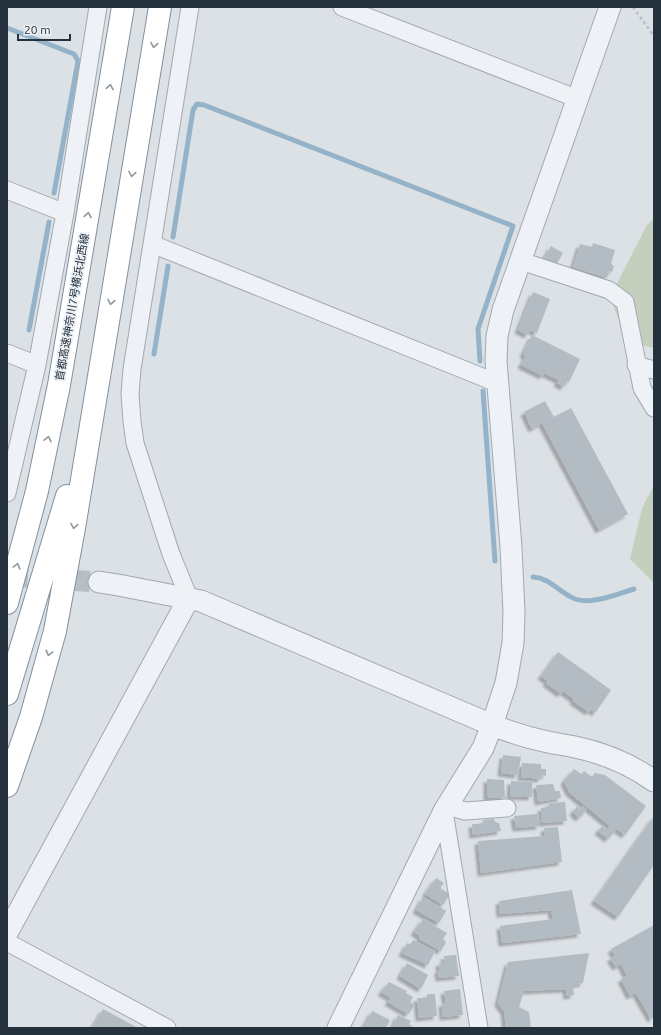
<svg xmlns="http://www.w3.org/2000/svg" width="661" height="1035" font-family="Ubuntu,'Noto Sans JP',sans-serif">
	<style>
		.green { fill: #c4d0bd }
		.lines { fill: none; stroke-linecap: round; stroke-linejoin: round }
		.stream { stroke: #95b3c8; stroke-width: 5 }
		.building { fill: #b3bbc3; filter: url(#shadow) }
		.tertiary-tunnel { stroke: #b7bec4; stroke-width: 21; stroke-dasharray: 21 10; stroke-linecap: butt }
		.minor-casing { stroke: #a1a9b0; stroke-width: 19 }
		.tertiary-casing { stroke: #a1a9b0; stroke-width: 23 }
		.motorway-casing { stroke: #83909d; stroke-width: 24 }
		.path { stroke: #babfc5; stroke-width: 2.5; stroke-dasharray: 3 3; stroke-linecap: butt }
		.minor { stroke: #eef1f5; stroke-width: 17 }
		.tertiary { stroke: #eef1f5; stroke-width: 21 }
		.motorway { stroke: #fff; stroke-width: 22 }
		.oneway { stroke: #92989e }
		.labels { text-anchor: middle; stroke-width: 3.5; stroke-linejoin: round; paint-order: stroke }
		.street-label { font-size: 11px; fill: #25313d; stroke: #ebf0f4 }
	</style>
	<defs>
		<filter id="shadow"><feDropShadow dx="-3.5" dy="3.5" stdDeviation="1" flood-color="#0004"/></filter>
	</defs>
	<rect width="100%" height="100%" fill="#dce1e6"/>
	<!-- green -->
	<path class="green" d="M654,218V348L627,342L610,297L647,225Z
		M654,485V583L630,559L642,508Z"/>
	<g class="lines">
		<!-- stream -->
		<path class="stream" d="M7,28L74,54L78,61L54,193
			M173,237L193,110L197,104L204,105L513,226L478,329L480,361
			M29,330L49,222
			M154,354L168,266
			M483,391L495,561
			M533,577C549,578 557,590 571,597C587,607 617,594 634,589"/>
	</g>
	<!-- building -->
	<path class="building" d="M593,243L615,250L611,264L614,266L612,272L609,271L607,278L573,267L580,244L592,247Z
		M551,246L563,253L555,267L543,260Z
		M533,292L550,299L537,333L530,330L528,335L518,330Z
		M532,335L580,359L569,382L567,381L564,387L557,383L559,380L544,373L543,376L521,365L526,356L523,354Z
		M545,401L554,417L571,408L628,514L599,530L542,423L532,429L524,412Z
		M558,652L611,690L595,713L591,709L589,712L573,701L574,699L563,691L561,694L546,683L548,681L541,676Z
		M503,755L521,757L518,775L501,773Z
		M522,763L541,764V769H546V776L542,775L541,779L521,777Z
		M574,769L581,774L584,771L592,777L595,773L605,775L646,806L625,835L617,829L608,839L598,831L602,826L607,830L610,826L569,792L564,781Z
		M487,779L504,780L505,798L487,797Z
		M511,781L532,782V797L510,796Z
		M553,784L555,791H560L561,798L538,802L536,785Z
		M565,802L567,821L542,823L541,808L549,807V803Z
		M577,806L580,809L583,806L587,810L579,818L573,812Z
		M538,814L540,826L516,828L514,816Z
		M654,816V865L618,917L594,901Z
		M494,819L495,822L499,823L501,831L473,835L472,824H483V820Z
		M558,827L562,862L481,873L478,841L545,836L544,828Z
		M436,878L444,883L440,888L450,894L443,905L425,894Z
		M572,890L581,934L502,943L500,926L553,919L551,910L500,914L499,901Z
		M423,897L446,911L439,923L416,910Z
		M423,919L447,933L443,939L446,942L441,951L419,939L420,936L414,932Z
		M654,925V1017L651,1019L636,993L630,996L621,979L627,976L621,964L616,967L610,958L615,956L611,949Z
		M413,940L435,951L428,965L402,953L407,943L410,945Z
		M589,953L583,983L573,985L574,995L567,996L566,989L524,991L519,1007L529,1012L531,1028H506L504,1011L498,1003L508,962Z
		M456,955L459,976L439,978L438,970H440L439,963L445,962L444,956Z
		M407,963L428,975L421,989L400,976Z
		M389,982L407,991L406,993L413,997L410,1002L415,1005L408,1014L388,1002L391,998L381,992Z
		M460,989L463,1015L443,1017L442,1003H446L444,991Z
		M427,994H435L437,1016L419,1018L417,998H427Z
		M103,1009L138,1028H92Z
		M372,1011L390,1020L386,1028H363Z
		M398,1015L411,1021L409,1024L414,1028H392Z"/>
	<g class="lines">
		<!-- tertiary-tunnel -->
		<path class="tertiary-tunnel" d="M7,576L99,582"/>
		<defs>
			<path id="minor" d="M342,7L578,99
				M7,190L65,213
				M152,244L497,383
				M521,261L609,290L625,302L642,388L654,408
				M7,353L37,365
				M636,365L654,370
				M7,493L37,365L65,213L98,7
				M189,598L171,554L135,443L132,421L130,394L132,369L190,7
				M447,806L465,811L507,808
				M444,811L479,1028
				M7,942L167,1028"/>
			<path id="tertiary" d="M99,582L118,585L201,601L492,725C510,732 529,738 548,742C557,744 566,745 575,747C604,753 630,764 654,781
				M7,933L189,598
				M338,1028L444,811L483,748L492,725L506,683L513,643L514,613L511,547L496,361L497,336L503,310L610,7"/>
			<path id="motorway" d="M7,603L37,491L59,385L123,7
				M7,694L67,496
				M7,786L31,717L55,631L74,528L160,7"/>
		</defs>
		<!-- minor casing -->
		<use href="#minor" class="minor-casing"/>
		<!-- tertiary casing -->
		<use href="#tertiary" class="tertiary-casing"/>
		<!-- motorway casing -->
		<use href="#motorway" class="motorway-casing"/>
		<!-- path -->
		<path class="path" d="M633,7L654,36"/>
		<!-- minor -->
		<use href="#minor" class="minor"/>
		<!-- tertiary -->
		<use href="#tertiary" class="tertiary"/>
		<!-- motorway -->
		<use href="#motorway" class="motorway"/>
	</g>
	<!-- one-way arrows -->
	<defs><path id="oneway-chevron" d="M-2-3.5L2.5 0L-2 3.5" fill="none" stroke-width="1.6" stroke-linecap="round" stroke-linejoin="round"/></defs>
	<g class="oneway">
		<use href="#oneway-chevron" transform="translate(154 45) rotate(100)"/>
		<use href="#oneway-chevron" transform="translate(110 87) rotate(-80)"/>
		<use href="#oneway-chevron" transform="translate(132 174) rotate(100)"/>
		<use href="#oneway-chevron" transform="translate(88 215) rotate(-80)"/>
		<use href="#oneway-chevron" transform="translate(111 302) rotate(100)"/>
		<use href="#oneway-chevron" transform="translate(48 439) rotate(-78)"/>
		<use href="#oneway-chevron" transform="translate(74 526) rotate(100)"/>
		<use href="#oneway-chevron" transform="translate(17 566) rotate(-75)"/>
		<use href="#oneway-chevron" transform="translate(49 653) rotate(105)"/>
	</g>
	<g class="labels">
		<!-- street labels -->
		<g class="street-label">
			<text transform="translate(72 307) rotate(-80)" y="4">首都高速神奈川7号横浜北西線</text>
		</g>
	</g>
	<!-- border -->
	<rect width="661" height="1035" fill="none" stroke="#25313d" stroke-width="16"/>
	<!-- scale -->
	<path d="M18 34v6h52v-6" fill="none" stroke="#25313d" stroke-width="2"/>
	<text x="24" y="34" font-size="12" fill="#25313d" stroke="#ebf0f4" stroke-width="3" paint-order="stroke">20 m</text>
</svg>
